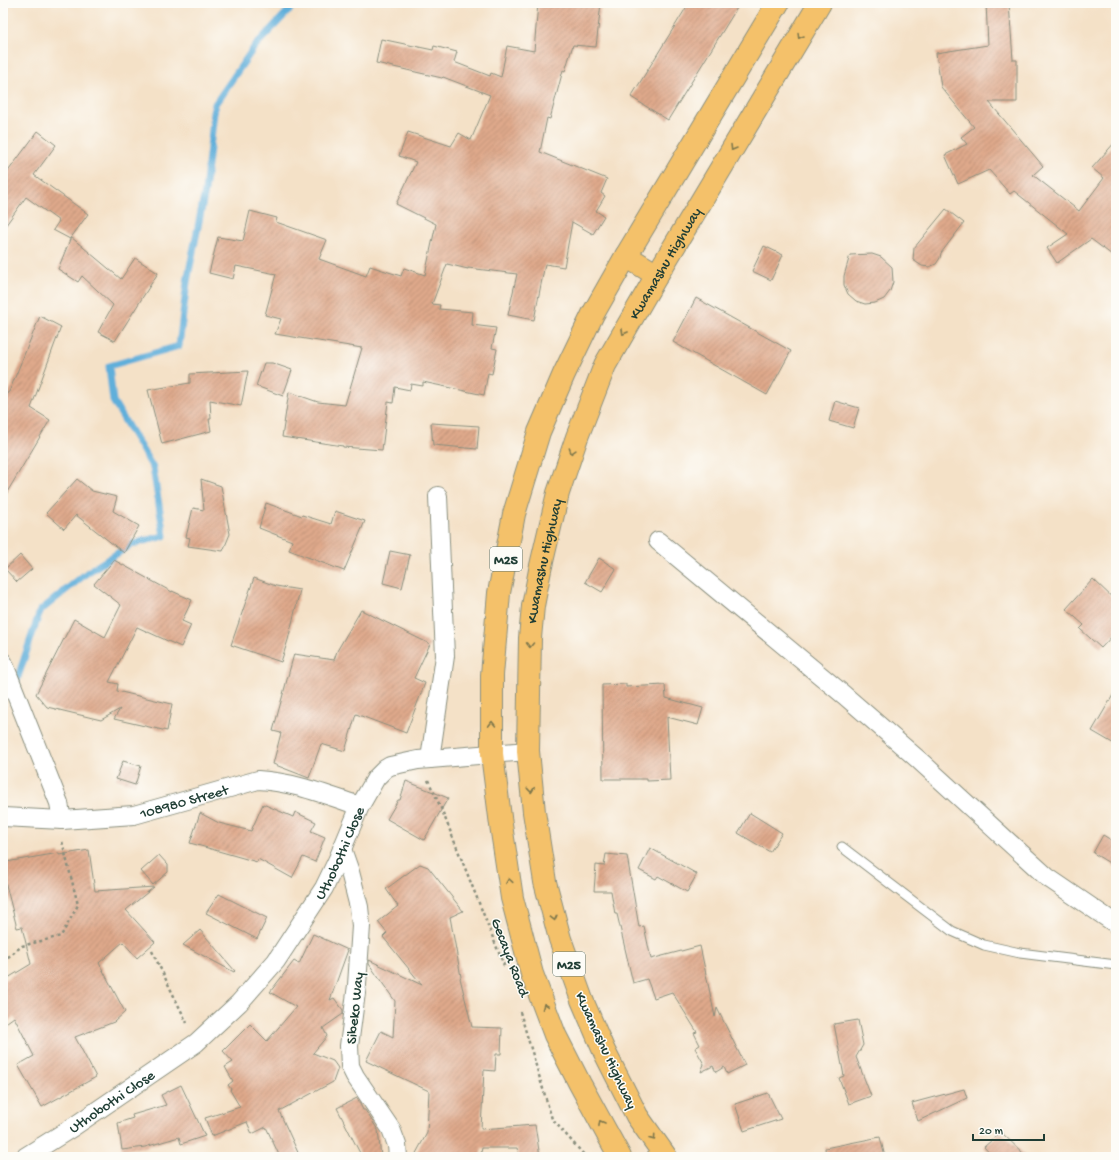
<svg xmlns="http://www.w3.org/2000/svg" width="1119" height="1160" font-family="'Gochi Hand',sans-serif">
	<style>
		.lines { fill: none; stroke-linecap: round; stroke-linejoin: round }
		.stream { stroke: #60afda; stroke-width: 7 }
		.building { fill: url(#building-hatch) }
		.lane-casing { stroke: #8a8f7e; stroke-width: 11 }
		.street-casing { stroke: #8a8f7e; stroke-width: 20 }
		.primary-casing { stroke: #8a8f7e; stroke-width: 24 }
		.path { stroke: #8a8f7e; stroke-width: 2.5; stroke-dasharray: 3 3; stroke-linecap: butt }
		.lane { stroke: #fff; stroke-width: 9 }
		.street { stroke: #fff; stroke-width: 18 }
		.primary { stroke: #f4c16a; stroke-width: 22 }
		.oneway { stroke: #7f784c }
		.labels { text-anchor: middle; stroke-width: 3; stroke-linejoin: round; paint-order: stroke }
		.shield { fill: #fdfcf7; stroke: #62766e; stroke-width: 1 }
		.shield-label { font-size: 14px; font-weight: bold; fill: #1f3d34 }
		.street-label { font-size: 15px; fill: #1f3d34; stroke: #fdfcf7 }
	</style>
	<defs>
		<pattern id="building-hatch" width="6" height="6" patternUnits="userSpaceOnUse"><rect width="6" height="6" fill="#dfa98b"/><path d="M-1 1l2-2M0 6l6-6M5 7l2-2" fill="none" stroke="#b48b72"/></pattern>
	</defs>
	<rect width="100%" height="100%" fill="#fdfcf7"/>
	<filter id="ink" filterUnits="userSpaceOnUse"><feTurbulence type="fractalNoise" baseFrequency=".025" numOctaves="2"/><feDisplacementMap in="SourceGraphic" scale="8" xChannelSelector="R" yChannelSelector="G"/><feConvolveMatrix kernelMatrix="1 2 1 2 8 2 1 2 1" color-interpolation-filters="sRGB"/></filter>
	<filter id="wash" filterUnits="userSpaceOnUse"><feTurbulence type="fractalNoise" baseFrequency=".012" numOctaves="4" result="noise"/><feDisplacementMap in="SourceGraphic" scale="16" xChannelSelector="R" yChannelSelector="G"/><feGaussianBlur stdDeviation="0.9" result="paint"/><feColorMatrix in="noise" values="0 0 0 0 0 0 0 0 0 0 0 0 0 0 0 0 0 1.4 0 .05"/><feComposite in="paint" operator="in"/></filter>
	<g filter="url(#wash)">
		<rect width="100%" height="100%" fill="#f4e1c7"/>
		<g class="lines">
			<!-- stream -->
			<path class="stream" d="M3,688L16,683L40,611L88,572L132,544L164,536L153,468L113,401L109,366L179,346L187,282L205,191L215,104L255,46L296,3"/>
		</g>
		<g id="blocks">
			<!-- building -->
			<path class="building" d="M538,3H601L596,47L573,45L565,71L563,70L550,119L547,118L540,152L607,179L601,193L605,196L596,211L604,216L593,234L572,222L564,267L545,264L534,320L508,315L517,274L468,268V269L447,264L432,304L440,305L439,309L473,312L472,325L496,328L492,348L497,349L492,374L488,373L484,395L423,382V386L411,384L410,390L395,387L393,403L388,402L382,450L343,447V446L282,437L289,392L318,402L345,405L362,348L275,334L281,319L265,315L276,274L236,266L233,279L209,273L218,237L243,241L250,211L277,218L276,222L327,240L319,259L366,276L370,266L401,276L404,268L425,275L436,224L396,204L416,162L399,156L408,132L451,146L459,133L471,140L490,95L443,77L442,78L376,63L381,39L433,50L434,46L457,52L454,62L490,76L491,73L501,77L507,46L534,51Z
				M689,3H740L668,120L631,97Z
				M986,3H1009L1013,60H1017V102H989L1043,166L1033,175L1079,211L1104,178L1092,168L1116,141V258L1091,239L1057,263L1047,248L1068,234L1014,191L1010,194L989,170L958,184L945,155L967,144L961,137L974,127L941,87L936,53L988,45Z
				M38,131L56,145L34,175L88,214L70,239L53,230L59,221L26,197L3,229V178Z
				M946,209L964,223L941,253L940,258L936,264L929,267L922,266L913,260L914,248Z
				M71,237L121,279L135,258L158,273L115,341L98,332L113,305L82,276L78,282L58,269Z
				M764,246L783,255L771,280L752,271Z
				M872,254L881,257L892,267L893,282L890,291L884,299L875,303L865,304L856,301L848,294L844,285V276L850,255Z
				M696,298L791,351L767,395L673,342Z
				M40,316L61,327L31,408L50,420L3,499V402L8,392H9Z
				M264,363H272L292,370L283,396L256,386Z
				M248,371L241,406L210,400L211,419H209L211,431L162,444L148,390L190,383V374Z
				M835,401L859,408L853,428L829,421Z
				M431,423L479,426L477,449L433,445Z
				M77,479L92,491L117,497L113,511L139,526L124,553L76,515L64,529L46,513Z
				M201,479L221,486L230,534L223,551L188,546L190,538L186,537L193,508L204,510Z
				M266,503L302,516V515L331,524L335,511L365,521L344,571L289,550L292,541L259,528Z
				M390,551L410,555L402,588L383,583Z
				M20,555L32,569L17,582L5,569Z
				M599,558L616,569L602,592L585,582Z
				M114,560L172,592V591L192,600L182,621L191,625L181,647L137,627L109,682L118,684L117,691L172,704L167,731L114,719L120,709L101,720L47,707L36,694L74,619L105,637L121,605L94,584Z
				M254,578L276,586L300,590L288,640L281,662L231,645Z
				M1093,579L1116,601V632L1101,648L1080,629L1084,625L1066,609Z
				M361,610L430,644L414,678L425,683L406,733L356,714L345,751L321,744L309,778L273,764L281,733L273,731L294,654L334,660L337,651Z
				M626,684V687L665,685L666,698L703,708L698,725L667,717L670,780L647,781V779H603L602,685Z
				M1116,690V745L1092,731Z
				M123,761L141,766L135,785L116,779Z
				M406,781L448,798L424,840L387,819L398,800H400Z
				M263,804L293,817L295,812L316,822L311,831L325,837L315,862L303,857L292,878L258,859L257,862L190,843L200,813L219,823L251,831Z
				M750,813L782,833L770,852L738,833Z
				M1103,835L1116,843V867L1093,853Z
				M650,848L697,874L687,892L658,876L656,879L639,870Z
				M89,850L95,891L154,887L126,910L155,942L137,958L123,942L99,963L125,1012L114,1022L75,1037L96,1077L42,1107L18,1065L34,1056L14,1017L3,1025V981L31,964L22,927L17,928L3,873L7,872L6,862L59,853V855Z
				M606,854L627,856L639,927L644,926L651,959L700,946L715,1017L717,1008L745,1065L727,1074L724,1067L716,1072L713,1066L701,1072L704,1064L695,1048L700,1045L694,1033L697,1032L672,992L654,998L647,979L633,983L617,914H615L611,891H594L596,865L604,866Z
				M159,855L168,865V872L153,885L141,871Z
				M420,864L428,867L463,911L450,917L461,977L460,978L472,1027L502,1028L501,1054H496L495,1071L484,1070L481,1129L535,1125L540,1157H519L517,1148H482L480,1157H414L427,1133L429,1091L366,1061L381,1031L393,1037L395,1001L369,964V960L422,985L383,937L387,933L378,922L398,906L386,889Z
				M219,894L267,918L257,939L206,913Z
				M200,930L235,971L234,972L183,945Z
				M313,934L348,950L330,1000L334,998L343,1010V1014L323,1028L327,1036L313,1053L333,1061L338,1068L333,1082L279,1111L300,1157H280L266,1127L252,1134L247,1122L212,1136L205,1118L240,1107L230,1090L231,1089L228,1085L233,1081L225,1067L233,1062L223,1051L250,1024L267,1041L296,1007L270,992L294,961L299,964Z
				M858,1020L863,1045L856,1057L871,1096L849,1104L839,1078L844,1076L834,1024Z
				M181,1085L205,1136L181,1144L179,1137L145,1147L122,1150L118,1123L133,1118L132,1115L166,1105L161,1095Z
				M964,1089L967,1098L918,1121L912,1103Z
				M768,1093L781,1119L744,1131L735,1104Z
				M357,1098L363,1110H365L378,1130L381,1157H362L337,1108Z
				M1001,1132L1027,1157H993L984,1147Z
				M880,1137L885,1157H826L825,1148Z"/>
		</g>
	</g>
	<g filter="url(#ink)">
		<use href="#blocks" fill-opacity="0" stroke="#8a8f7e" stroke-width="1"/>
		<g class="lines">
			<defs>
				<path id="lane" d="M842,847L952,931L984,945L1020,953L1116,965"/>
				<g id="street">
					<path d="M658,541L844,695L920,761L1047,877L1116,924"/>
					<path d="M3,662L59,803L62,820"/>
					<path d="M430,759L445,656L438,496"/>
					<path id="s1" d="M3,817L62,820L134,815L258,780C294,782 326,795 360,806"/>
					<path d="M342,849L350,872L359,907L361,926L357,985L349,1046L350,1066L355,1076L391,1129L397,1145L398,1157"/>
					<path id="s2" d="M25,1157L73,1127L196,1043L239,1003L276,961L324,888L337,861L360,806L376,778L385,769L390,766L418,760L528,751"/>
				</g>
				<g id="primary">
					<path d="M626,256L657,275"/>
					<path d="M620,1157L580,1084L555,1035L532,974L512,898L501,825L492,754V675L499,593L514,514L539,432L564,374L593,314L626,256L778,3"/>
					<path id="s3" d="M666,1157L637,1116L604,1051L582,1000L560,939L545,882L534,812L528,751L530,638L533,606L540,570L558,493L577,437L605,365L657,275L820,3"/>
				</g>
			</defs>
			<!-- lane casing -->
			<use href="#lane" class="lane-casing"/>
			<!-- street casing -->
			<use href="#street" class="street-casing"/>
			<!-- primary casing -->
			<use href="#primary" class="primary-casing"/>
			<!-- path -->
			<path class="path" d="M428,780L441,808L505,968
				M152,951L187,1023
				M3,961L22,946L61,936L78,905L62,841
				M520,1012L552,1119L586,1157"/>
			<!-- lane -->
			<use href="#lane" class="lane"/>
			<!-- street -->
			<use href="#street" class="street"/>
			<!-- primary -->
			<use href="#primary" class="primary"/>
		</g>
		<!-- one-way arrows -->
		<defs><path id="oneway-chevron" d="M-2-3.5L2.5 0L-2 3.5" fill="none" stroke-width="1.6" stroke-linecap="round" stroke-linejoin="round"/></defs>
		<g class="oneway">
			<use href="#oneway-chevron" transform="translate(800 36) rotate(121)"/>
			<use href="#oneway-chevron" transform="translate(733 148) rotate(121)"/>
			<use href="#oneway-chevron" transform="translate(624 332) rotate(119)"/>
			<use href="#oneway-chevron" transform="translate(572 451) rotate(108)"/>
			<use href="#oneway-chevron" transform="translate(530 645) rotate(91)"/>
			<use href="#oneway-chevron" transform="translate(492 724) rotate(-91)"/>
			<use href="#oneway-chevron" transform="translate(531 790) rotate(84)"/>
			<use href="#oneway-chevron" transform="translate(509 881) rotate(-99)"/>
			<use href="#oneway-chevron" transform="translate(554 918) rotate(76)"/>
			<use href="#oneway-chevron" transform="translate(545 1006) rotate(-111)"/>
			<use href="#oneway-chevron" transform="translate(601 1123) rotate(-119)"/>
			<use href="#oneway-chevron" transform="translate(653 1138) rotate(55)"/>
		</g>
	</g>
	<g class="labels">
		<!-- shield labels -->
		<g class="shield">
			<rect x="490" y="547" width="32" height="24" rx="3"/>
			<rect x="553" y="952" width="32" height="24" rx="3"/>
		</g>
		<g class="shield-label">
			<text x="506" y="564">M25</text>
			<text x="569" y="969">M25</text>
		</g>
		<!-- street labels -->
		<g class="street-label">
			<text dy="5" stroke="none"><textPath href="#s3" startOffset="950">Kwamashu Highway</textPath></text>
			<text dy="5" stroke="none"><textPath href="#s3" startOffset="626">Kwamashu Highway</textPath></text>
			<text dy="5" stroke="none"><textPath href="#s1" startOffset="183">108980 Street</textPath></text>
			<text dy="5" stroke="none"><textPath href="#s2" startOffset="446">Uthobothi Close</textPath></text>
			<text transform="translate(511 957) rotate(69)" y="5">Gecaya Road</text>
			<text transform="translate(354 1008) rotate(-84)" y="5">Sibeko Way</text>
			<text transform="translate(607 1050) rotate(65)" y="5">Kwamashu Highway</text>
			<text dy="5" stroke="none"><textPath href="#s2" startOffset="103">Uthobothi Close</textPath></text>
		</g>
	</g>
	<!-- margin -->
	<rect width="1119" height="1160" fill="none" stroke="#fdfcf7" stroke-width="16"/>
	<!-- scale -->
	<path d="M973 1134v6h71v-6" fill="none" stroke="#1f3d34" stroke-width="2"/>
	<text x="979" y="1134" font-size="12" fill="#1f3d34" stroke="#fdfcf7" stroke-width="3" paint-order="stroke">20 m</text>
</svg>
